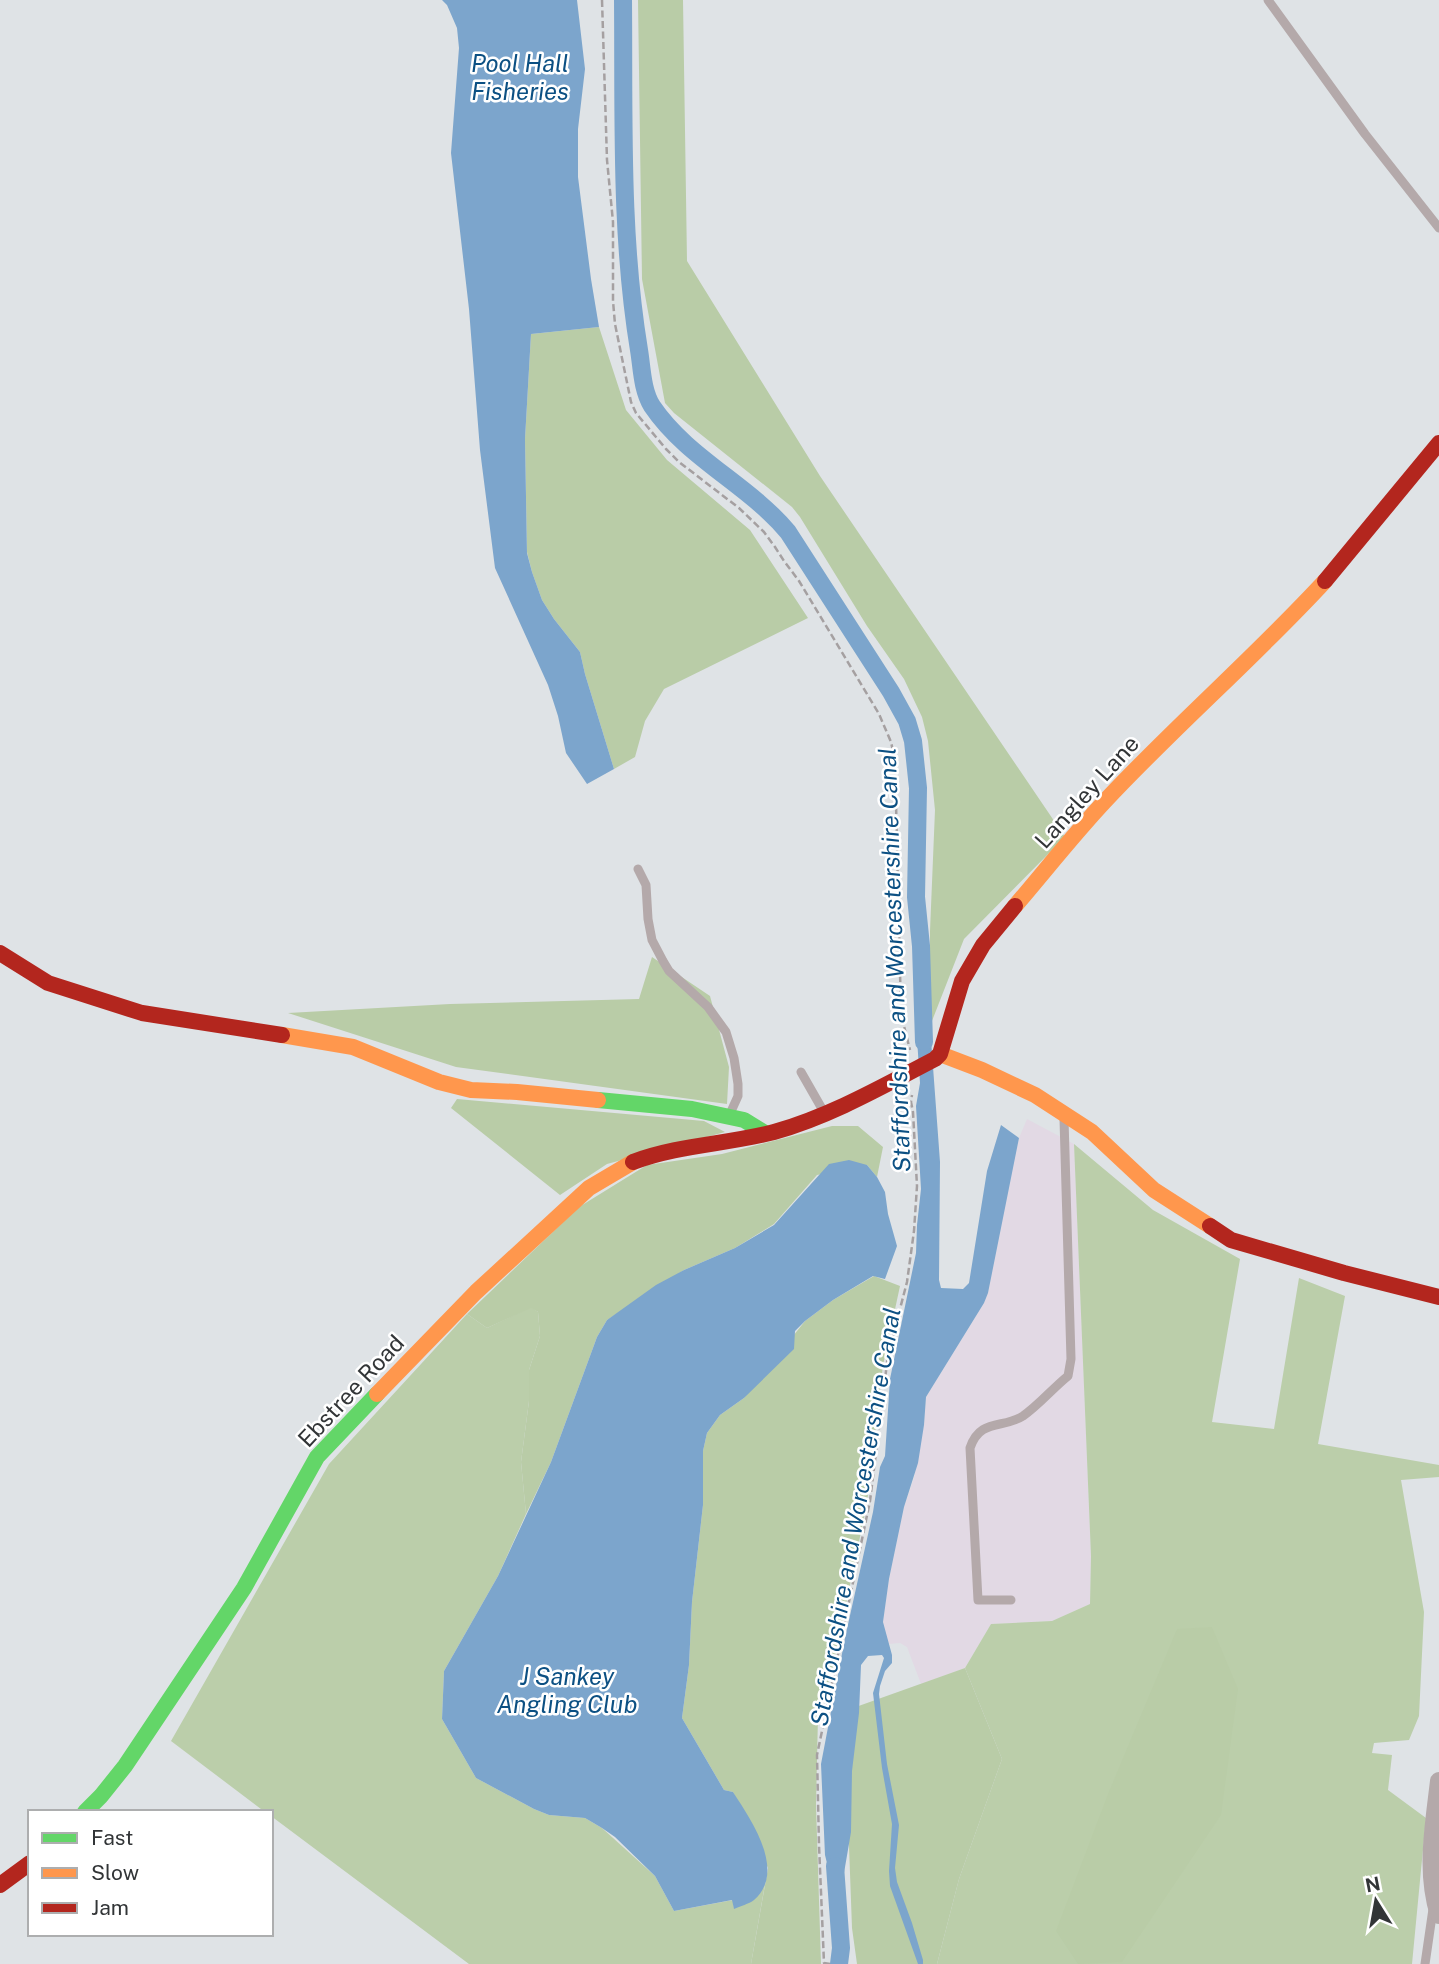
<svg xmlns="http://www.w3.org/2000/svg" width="1439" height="1964" font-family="'Public Sans',sans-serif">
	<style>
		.industrial { fill: #e2d9e4 }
		.green { fill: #bbceaa }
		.forest { fill: #b9cca7 }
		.water { fill: #7ca5cc }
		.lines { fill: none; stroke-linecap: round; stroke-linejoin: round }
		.canal { stroke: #7ca5cc; stroke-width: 18 }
		.path { stroke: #a5a0a1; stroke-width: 2.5; stroke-dasharray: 7 3.5; stroke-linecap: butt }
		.lane { stroke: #b4a9aa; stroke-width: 9 }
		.street { stroke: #b4a9aa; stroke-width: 18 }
		.fast { stroke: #63d668; stroke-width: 16 }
		.slow { stroke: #ff974d; stroke-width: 16 }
		.jam { stroke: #b3261e; stroke-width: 16 }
		.labels { text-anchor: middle; stroke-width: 5; stroke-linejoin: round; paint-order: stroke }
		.street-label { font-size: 23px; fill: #323537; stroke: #fff }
		.water-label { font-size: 24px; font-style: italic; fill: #0c5083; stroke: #fff }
	</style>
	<rect width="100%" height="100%" fill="#dfe3e6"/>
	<!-- industrial -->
	<path class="industrial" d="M1027,1119L1074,1144L1091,1556L1090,1604L1052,1621L991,1624L965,1668L921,1684L907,1647L900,1643L889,1644L883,1622L889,1579L904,1507L914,1478L924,1425L926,1397L984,1303L988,1293L1019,1138Z"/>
	<!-- green -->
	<path class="green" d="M1074,1144L1153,1210L1240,1259L1212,1422L1274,1429L1299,1278L1345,1296L1318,1444L1439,1465V1477L1401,1480L1424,1612L1419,1716L1409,1740L1374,1743L1372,1753L1392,1755L1388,1790L1426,1818L1412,1964H937L959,1879L1002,1759L965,1668L991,1624L1052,1621L1090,1604L1091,1556Z
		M531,1307L538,1312L540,1336L529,1370V1401L521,1462L526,1514L498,1576L444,1671L442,1719L476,1778L534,1809L549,1815L585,1818L602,1828L655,1876L674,1911L733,1900L734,1908L753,1900L765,1884L751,1964H469L271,1816V1812H265L171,1741L329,1464L467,1314L487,1328Z"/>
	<!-- forest -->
	<path class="forest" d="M638,0H683L687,261L820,476L1065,837L964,939L930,1026V931L935,810L928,741L922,717L904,679L867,626L800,517L792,507L674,413L665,403L642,279Z
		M599,327L626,410L667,460L750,530L808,618L664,689L645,721L635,757L614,769L585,674L580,652L554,619L542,600L532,572L527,552L525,439L531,334Z
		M652,957L710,996L729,1067L727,1104L456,1067L288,1013L450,1004L639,999Z
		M457,1099L704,1121L725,1132L607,1164L560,1195L451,1108Z
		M832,1126H858L883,1147L877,1177L867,1165L817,1175L774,1224L735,1248L684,1270L607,1320L597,1337L551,1462L526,1514L521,1462L529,1401V1370L540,1336L538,1312L531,1308L487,1328L467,1314L579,1207L647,1165L722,1154Z
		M874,1276L900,1286L883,1365L867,1503L833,1667L818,1716L816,1805L821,1964H751L768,1868L733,1792L724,1790L682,1718L689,1665L692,1602L703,1505V1451L707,1433L720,1415L744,1398L805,1321L833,1300Z
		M1212,1627L1238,1689L1221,1815L1122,1962L1078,1964L1056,1931L1108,1794L1177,1629Z
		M965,1668L1002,1759L959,1879L937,1964H857L852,1928L847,1791L853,1708Z"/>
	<!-- water -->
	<path class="water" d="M442,0H577L585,69L578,129V177L591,279L599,327L531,334L525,439L527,553L532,572L542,600L554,619L580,652L585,674L614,769L587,784L566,753L558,716L548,685L495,568L480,450L469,309L451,153L459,48L457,28L447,5Z
		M930,1000V1026L940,1162L939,1280L941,1288L963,1289L969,1283L987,1171L1001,1125L1019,1138L988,1293L984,1303L926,1397L924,1425L918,1463L904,1507L889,1579L883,1622L892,1655V1663L885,1671L880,1686L879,1694L887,1764L899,1825L895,1868L897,1882L912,1923L923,1960V1964H918L890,1886L889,1871L892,1824L882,1768L873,1693L884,1658L882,1655L868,1656L861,1665L859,1713L852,1771L851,1832L844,1873L840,1889L833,1888L825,1855L821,1764L845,1638L873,1512L880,1467L885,1456L890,1379L916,1253L917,1225L921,1189L916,1106L920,1083L917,1039Z
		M849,1160L867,1165L877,1177L885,1192L888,1214L897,1246L885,1279L873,1276L833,1300L805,1321L795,1331L794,1349L744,1398L720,1415L707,1433L703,1451V1505L692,1602L689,1665L682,1718L724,1790L733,1792C751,1820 787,1871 754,1900C749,1904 740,1906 734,1909L732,1900L674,1911L655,1876L615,1837L602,1828L585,1818L549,1815L534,1809L476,1778L442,1719L444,1671L498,1576L551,1462L597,1337L607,1320L656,1285L684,1270L735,1248L774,1225L829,1164Z"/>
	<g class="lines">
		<!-- canal -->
		<path class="canal" d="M623,0C624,116 620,235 639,350C642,368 642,390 652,406C687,458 749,485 788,532L891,692L907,721L913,741L918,788L916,897L921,946L924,1042
			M835,1866L841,1948L839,1964"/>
		<!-- path -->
		<path class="path" d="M602,0L607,160L613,222V301L615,324L631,402L636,413L666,449L679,462L739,508L764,532L775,547L784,561L799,581L879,714L891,742L895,760L901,1014L910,1050
			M830,1964L824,1963L819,1845L817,1755L870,1501L888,1355L907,1282L914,1231L917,1186L913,1112L911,1102L912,1095"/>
		<!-- lane -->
		<path class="lane" d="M1268,0L1365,134L1439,228
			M638,869L646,885L648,919L652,940L663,961L669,971L708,1007L726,1032L734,1058L738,1084V1096L729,1116
			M801,1072L825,1114
			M1011,1600H978L970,1448C980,1418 1003,1429 1023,1416C1039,1405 1053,1388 1068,1376L1071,1359L1064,1119
			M1425,1964L1433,1909"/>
		<!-- street -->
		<path class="street" d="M1439,1781C1434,1825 1425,1871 1439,1915"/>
		<!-- fast -->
		<path class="fast" d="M598,1100L692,1109L744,1120L765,1133
			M85,1812L101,1796L125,1766L244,1588L317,1457L377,1394"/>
		<!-- slow -->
		<path class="slow" d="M1015,906C1045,871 1074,834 1105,801C1176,725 1255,657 1325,581
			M282,1035L353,1047L439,1082L471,1090L517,1092L598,1100
			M940,1054L982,1070L1035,1095L1092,1132L1154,1190L1210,1226
			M377,1394L476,1292L589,1188L633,1162"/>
		<!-- jam -->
		<path class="jam" d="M1325,581L1439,443
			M0,953L48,983L142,1013L282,1035
			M633,1162C678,1145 728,1144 774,1132C831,1116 883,1086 935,1059L940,1054L962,981L983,945L1015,906
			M1210,1226L1231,1240L1344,1273L1439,1297
			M0,1885L30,1863"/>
	</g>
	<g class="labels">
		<!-- street labels -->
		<g class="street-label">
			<text transform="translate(1087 792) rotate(-48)" y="8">Langley Lane</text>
			<text transform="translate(351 1391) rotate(-47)" y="8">Ebstree Road</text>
		</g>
		<!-- water labels -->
		<g class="water-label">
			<text x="520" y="72">Pool Hall<tspan x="520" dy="28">Fisheries</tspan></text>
			<text transform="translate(895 960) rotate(-92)" y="8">Staffordshire and Worcestershire Canal</text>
			<text transform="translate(856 1517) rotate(-80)" y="8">Staffordshire and Worcestershire Canal</text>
			<text x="567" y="1685">J Sankey<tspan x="567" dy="28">Angling Club</tspan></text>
		</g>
	</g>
	<!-- legend -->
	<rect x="28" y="1810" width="245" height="126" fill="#ffffff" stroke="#adaeaf" stroke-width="2"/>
	<rect x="42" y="1833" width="35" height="10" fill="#63d668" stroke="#adaeaf" stroke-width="2"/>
	<text x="91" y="1845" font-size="21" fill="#323537">Fast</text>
	<rect x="42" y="1868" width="35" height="10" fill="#ff974d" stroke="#adaeaf" stroke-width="2"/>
	<text x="91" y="1880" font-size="21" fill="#323537">Slow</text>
	<rect x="42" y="1903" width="35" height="10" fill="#b3261e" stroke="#adaeaf" stroke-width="2"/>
	<text x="91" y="1915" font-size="21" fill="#323537">Jam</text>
	<!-- north arrow -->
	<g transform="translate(1376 1901) rotate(349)" stroke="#ffffff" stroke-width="5" paint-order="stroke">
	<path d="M0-5L12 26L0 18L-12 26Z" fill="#323537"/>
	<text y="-10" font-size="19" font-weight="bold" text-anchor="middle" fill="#323537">N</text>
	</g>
</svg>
